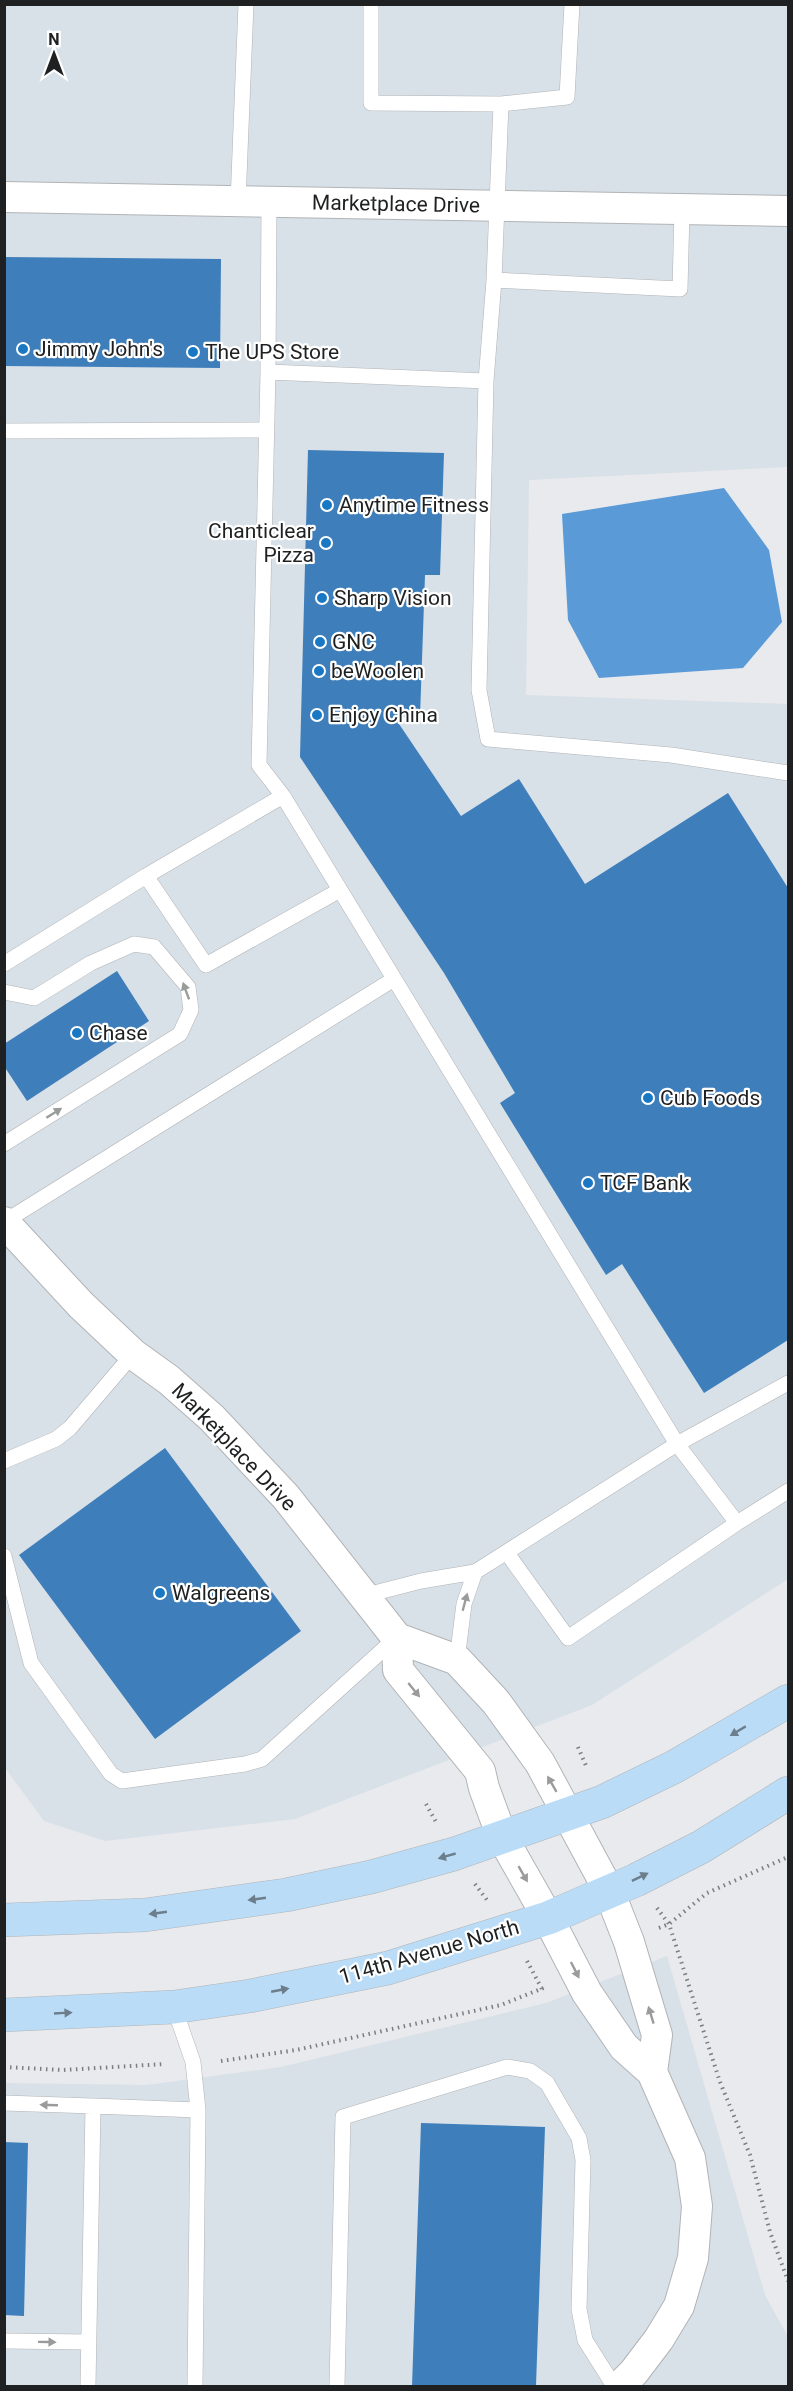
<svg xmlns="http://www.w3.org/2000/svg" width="793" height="2391" font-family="Roboto,sans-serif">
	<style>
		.built { fill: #d8e0e8 }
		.water { fill: #5a9ad7 }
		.building { fill: #3e7eba }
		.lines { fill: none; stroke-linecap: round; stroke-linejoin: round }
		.lane-casing { stroke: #b1b4b6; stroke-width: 16 }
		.street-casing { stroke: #b1b4b6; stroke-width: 32 }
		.secondary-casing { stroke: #b1b4b6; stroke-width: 34 }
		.path { stroke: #7c7e80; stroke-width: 4; stroke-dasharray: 1.5 4.5; stroke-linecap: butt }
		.lane { stroke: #fff; stroke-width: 15 }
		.street { stroke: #fff; stroke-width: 30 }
		.secondary { stroke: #badcf7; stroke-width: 33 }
		.oneway { fill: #9a9b9b }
		.oneway2 { fill: #6c7e8c }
		.poi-dot { fill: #1878c4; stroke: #fff; stroke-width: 2 }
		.labels { text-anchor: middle; stroke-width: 4.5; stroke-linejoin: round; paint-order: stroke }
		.street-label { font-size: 21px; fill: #1f2021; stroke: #fff }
		.poi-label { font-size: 21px; fill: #1f2021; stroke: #fff; text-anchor: start }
	</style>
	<rect width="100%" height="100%" fill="#e8eaed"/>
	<!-- built -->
	<path class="built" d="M5,5H788V467L529,480L526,695L788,704V1579L592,1705L295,1819L105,1841L44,1821L5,1768Z
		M667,1956L765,2295L788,2337V2386H5V2083L147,2085L281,2067L546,2003Z"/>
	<!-- water -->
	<path class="water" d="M724,488L769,550L782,622L743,668L599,678L568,620L562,514Z"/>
	<!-- building -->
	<path class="building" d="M4,257L221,259L220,368L4,366Z
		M308,450L444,453L440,575H425L420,716L395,718L461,816L519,779L585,884L728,793L788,888V1340L704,1393L622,1264L606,1275L500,1103L515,1093L444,973L300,757Z
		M117,971L149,1021L27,1101L4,1066V1044Z
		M165,1448L301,1631L155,1739L19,1555Z
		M421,2123L545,2127L536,2386H412Z
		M4,2142L28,2143L24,2316L4,2315Z"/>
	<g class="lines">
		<defs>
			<path id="lane" d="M371,4V103L501,104L567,97L572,4
				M501,104L494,280L486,381L479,690L488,739L671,755L788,773
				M238,202L246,4
				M269,202L268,372L259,765L283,796L677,1444L737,1523L568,1638L507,1553
				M494,280L680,289L682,210
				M268,372L486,381
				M4,431L267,430
				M146,876L206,965L340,890
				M4,964L146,876L283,796
				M4,992L34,998L91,963L134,944L154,947L188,987L191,1010L180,1034L4,1144
				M4,1222L394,979
				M4,1461L56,1439L70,1428L133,1354
				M737,1523L788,1491
				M4,1556L31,1663L111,1774L122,1781L245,1764L262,1759L396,1638
				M475,1572L677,1444L788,1383
				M363,1596L421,1581L475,1572L464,1604L457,1660
				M174,2007L193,2062L198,2110L195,2386
				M4,2103L93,2106
				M4,2341L89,2342
				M88,2386L93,2106L198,2110
				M337,2386L343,2117L507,2067L530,2071L547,2083L579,2138L583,2160L579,2309L585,2340L614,2386"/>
			<path id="street" d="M4,197L788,211
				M4,1222L81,1305L133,1354L169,1380L212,1418L286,1497L397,1638L457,1660L496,1702L540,1763L609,1891L629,1942L657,2035L652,2072
				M397,1638L398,1670L480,1771L484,1788L502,1837L548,1918L587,1993L624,2047L652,2072L690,2158L697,2206L693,2258L679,2306L659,2339L634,2372L620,2386"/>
			<path id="secondary" d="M4,1920L145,1915L286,1895L371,1877L454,1854L602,1802L674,1767L788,1701
				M4,2015L174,2007L250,1996L388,1968L548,1918L636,1880L701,1847L788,1793"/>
		</defs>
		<!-- lane casing -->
		<use href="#lane" class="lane-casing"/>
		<!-- street casing -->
		<use href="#street" class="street-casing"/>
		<!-- secondary casing -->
		<use href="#secondary" class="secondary-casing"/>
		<!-- path -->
		<path class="path" d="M578,1747L587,1768
			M426,1804L436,1822
			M475,1884L487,1900
			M657,1908L669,1924L720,2082L750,2155L770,2232L788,2281
			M659,1928L669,1924L707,1893L788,1857
			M527,1961L542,1989
			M221,2061L296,2050L501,2005L546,1987
			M4,2067L63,2070L165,2064"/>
		<!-- lane -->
		<use href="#lane" class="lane"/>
		<!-- street -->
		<use href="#street" class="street"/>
		<!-- secondary -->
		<use href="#secondary" class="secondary"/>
	</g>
	<!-- one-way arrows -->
	<defs><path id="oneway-solid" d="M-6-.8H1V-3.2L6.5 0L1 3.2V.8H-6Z" transform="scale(1.5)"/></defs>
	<g class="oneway">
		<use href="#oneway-solid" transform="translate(186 991) rotate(-110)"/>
		<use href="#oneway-solid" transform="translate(54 1113) rotate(-32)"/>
		<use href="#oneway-solid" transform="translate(465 1602) rotate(-75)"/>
		<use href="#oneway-solid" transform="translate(414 1690) rotate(51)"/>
		<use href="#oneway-solid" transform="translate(552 1784) rotate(-120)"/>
		<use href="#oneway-solid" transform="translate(523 1874) rotate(60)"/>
		<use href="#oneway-solid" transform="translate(575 1970) rotate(63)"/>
		<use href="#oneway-solid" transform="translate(651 2015) rotate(-107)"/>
		<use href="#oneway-solid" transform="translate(49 2105) rotate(-178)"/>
		<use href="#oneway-solid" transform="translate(47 2342) rotate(1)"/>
	</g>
	<g class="oneway2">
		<use href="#oneway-solid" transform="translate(738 1731) rotate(149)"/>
		<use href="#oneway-solid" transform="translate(447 1856) rotate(164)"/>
		<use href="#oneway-solid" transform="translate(640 1877) rotate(-26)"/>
		<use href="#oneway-solid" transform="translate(257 1899) rotate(172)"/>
		<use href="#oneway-solid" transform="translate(158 1913) rotate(172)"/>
		<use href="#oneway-solid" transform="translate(280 1990) rotate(-11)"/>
		<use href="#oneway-solid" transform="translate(63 2013) rotate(-3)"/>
	</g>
	<!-- markers -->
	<g class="poi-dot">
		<circle cx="23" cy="349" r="6"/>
		<circle cx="193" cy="352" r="6"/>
		<circle cx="327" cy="505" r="6"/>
		<circle cx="326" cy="543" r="6"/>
		<circle cx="322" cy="598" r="6"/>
		<circle cx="320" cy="642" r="6"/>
		<circle cx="319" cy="671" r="6"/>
		<circle cx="317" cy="715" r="6"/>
		<circle cx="77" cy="1033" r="6"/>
		<circle cx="648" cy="1098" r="6"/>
		<circle cx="588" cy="1183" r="6"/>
		<circle cx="160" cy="1593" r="6"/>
	</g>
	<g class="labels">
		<!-- street labels -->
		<g class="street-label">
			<text transform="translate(396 204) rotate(1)" y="7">Marketplace Drive</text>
			<text transform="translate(234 1447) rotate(46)" y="7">Marketplace Drive</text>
			<text transform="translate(429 1952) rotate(-16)" y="7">114th Avenue North</text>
		</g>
		<!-- poi labels -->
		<g class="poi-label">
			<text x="35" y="356">Jimmy John's</text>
			<text x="205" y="359">The UPS Store</text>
			<text x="339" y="512">Anytime Fitness</text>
			<text x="314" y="538" text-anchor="end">Chanticlear<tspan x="314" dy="24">Pizza</tspan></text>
			<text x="334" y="605">Sharp Vision</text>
			<text x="332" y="649">GNC</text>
			<text x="331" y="678">beWoolen</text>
			<text x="329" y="722">Enjoy China</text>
			<text x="89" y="1040">Chase</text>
			<text x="660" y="1105">Cub Foods</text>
			<text x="600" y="1190">TCF Bank</text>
			<text x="172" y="1600">Walgreens</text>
		</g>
	</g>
	<!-- border -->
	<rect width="793" height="2391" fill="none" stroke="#1f2021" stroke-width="12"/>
	<!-- north arrow -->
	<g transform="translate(54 54)" stroke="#ffffff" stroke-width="4.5" paint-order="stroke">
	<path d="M0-4.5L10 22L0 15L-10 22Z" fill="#1f2021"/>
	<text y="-9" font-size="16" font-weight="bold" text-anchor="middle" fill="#1f2021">N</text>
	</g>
</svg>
